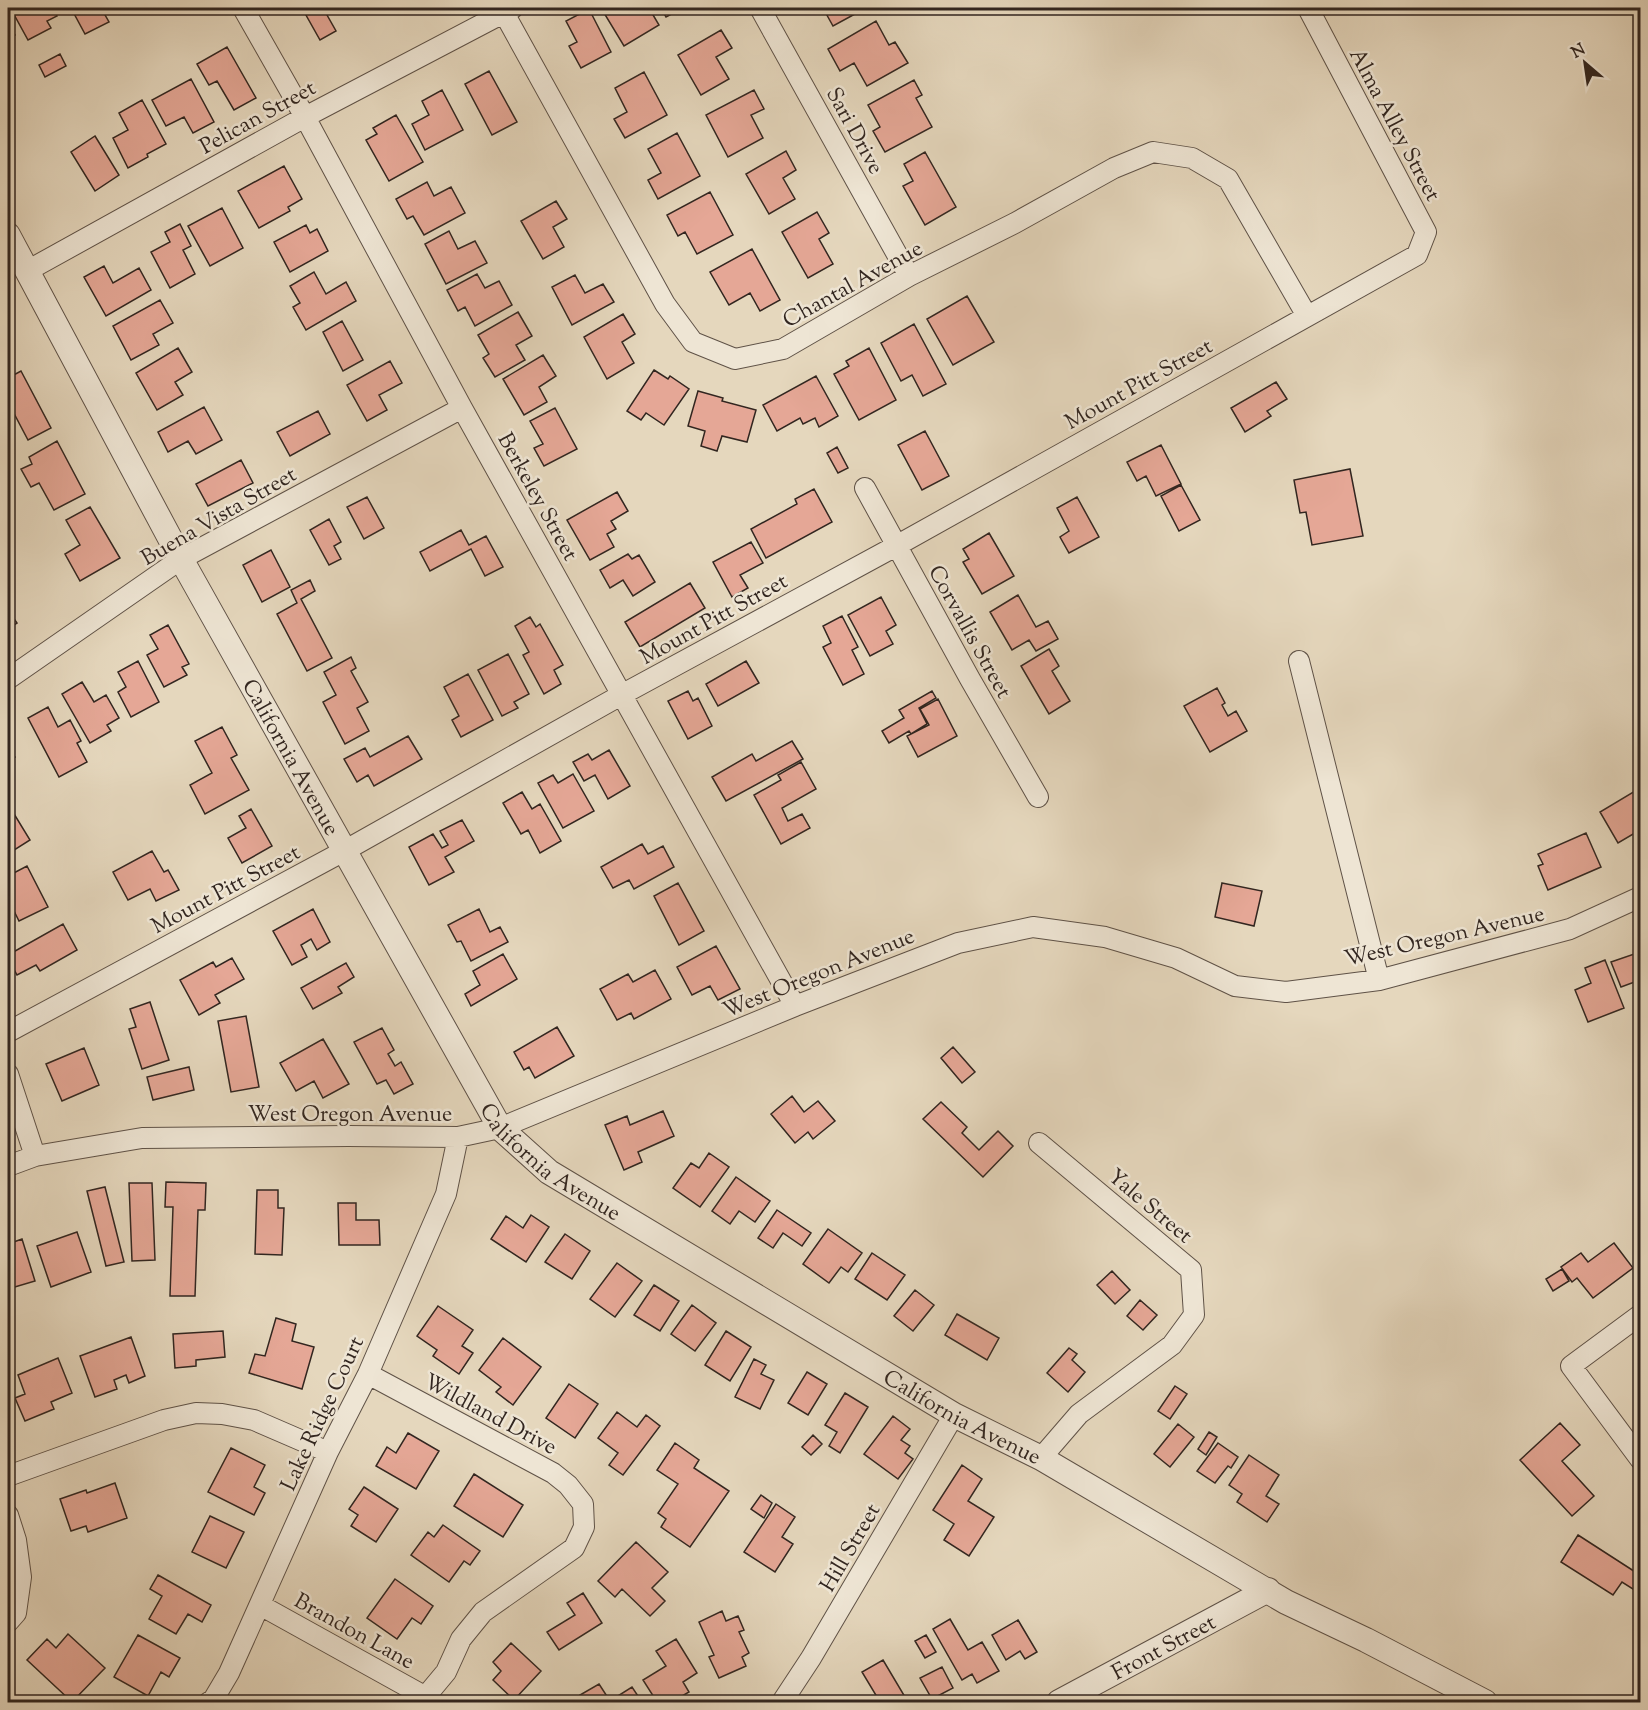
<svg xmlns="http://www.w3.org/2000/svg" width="1648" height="1710" font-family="'Sorts Mill Goudy',serif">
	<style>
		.building { fill: #e5a796; stroke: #322620; stroke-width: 1.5 }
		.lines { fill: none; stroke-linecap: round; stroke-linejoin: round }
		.minor-casing { stroke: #5f5247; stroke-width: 22 }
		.tertiary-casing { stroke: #5f5247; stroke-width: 26 }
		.minor { stroke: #eee5d4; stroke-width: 20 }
		.tertiary { stroke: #eee5d4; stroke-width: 24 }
		.labels { text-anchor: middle; stroke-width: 5; stroke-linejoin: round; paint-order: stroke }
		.street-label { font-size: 22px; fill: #322620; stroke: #eee5d4 }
	</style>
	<rect width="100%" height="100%" fill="#e5d7bd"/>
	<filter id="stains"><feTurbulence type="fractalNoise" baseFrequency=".00333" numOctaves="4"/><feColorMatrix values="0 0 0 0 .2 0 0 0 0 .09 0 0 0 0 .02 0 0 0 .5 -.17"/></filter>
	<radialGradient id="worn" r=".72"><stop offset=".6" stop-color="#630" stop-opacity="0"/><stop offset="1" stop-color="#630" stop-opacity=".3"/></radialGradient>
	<!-- building -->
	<path class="building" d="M13,8H52L57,16L47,21L51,28L28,40L11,9Z
		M71,8H101L109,22L85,34Z
		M302,8H323L336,31L320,40Z
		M601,8H628L629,9L631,8H649L659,25L624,46Z
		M661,8H683L666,17Z
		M823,8H866L833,26Z
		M589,9L611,52L581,68L569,46L577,42L566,21Z
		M876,21L889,45L895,42L908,63L867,86L854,63L840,71L828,49Z
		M8,22L15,35L8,39Z
		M721,30L732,48L716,57L729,79L701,95L678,55Z
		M227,47L256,98L234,110L217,81L209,85L197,64Z
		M60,54L66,66L45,77L39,65Z
		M489,71L517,122L492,135L465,84Z
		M644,72L667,115L625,138L614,119L627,112L615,88Z
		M191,79L214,122L193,133L184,117L166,126L152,100Z
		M914,80L922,95L916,98L932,127L885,152L873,131L880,127L868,105Z
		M442,90L463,130L425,150L412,124L429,115L422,101Z
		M754,90L764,109L751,115L763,138L728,157L706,115Z
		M142,100L166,144L147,154L148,157L128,168L113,138L128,130L119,113Z
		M396,115L423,162L389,181L366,140L377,134L373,128Z
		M677,133L700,176L658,199L648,180L661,173L648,149Z
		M95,136L119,175L95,191L71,152Z
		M786,151L796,170L783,178L795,199L769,214L746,174Z
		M925,152L956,207L925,225L903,186L913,181L904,164Z
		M284,166L302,199L288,207L290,211L259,228L238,191Z
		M427,182L434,196L451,187L465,213L424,235L413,216L407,219L396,199Z
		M710,192L733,235L697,254L685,232L678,236L667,215Z
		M556,201L567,219L553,227L564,247L543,259L521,221Z
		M222,208L243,248L210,266L188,226Z
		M817,212L829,233L819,239L833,264L808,278L782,232Z
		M180,224L191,246L183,250L195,274L170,288L151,252L170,242L165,232Z
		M306,225L310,233L317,229L328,251L290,272L274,242Z
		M449,231L458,249L475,241L487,263L446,284L425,244Z
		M752,249L780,300L760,311L750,293L729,305L710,272Z
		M104,266L113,283L139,268L151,290L106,316L84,277Z
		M314,272L326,294L346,282L356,301L306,330L293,307L300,303L290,286Z
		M477,274L485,288L499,281L512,305L475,326L465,307L458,311L447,290Z
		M575,275L585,293L603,284L614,302L572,325L552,287Z
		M967,296L994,342L953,365L927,319Z
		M160,300L173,323L153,334L159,345L131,360L113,326Z
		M518,312L532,336L516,345L525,360L495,377L483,358L489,354L478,335Z
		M623,314L635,334L622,342L634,363L607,379L584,337Z
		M342,321L363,360L343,371L323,332Z
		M914,324L946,384L923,396L912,375L901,381L881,343Z
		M178,348L192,372L175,382L183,395L157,410L136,373Z
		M869,348L896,400L859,420L834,374L849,366L846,361Z
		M543,355L556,376L539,387L547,402L524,415L503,379Z
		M390,361L402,383L379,395L387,410L367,421L347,385Z
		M654,370L668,379L670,376L689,389L664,425L646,413L641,420L627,411Z
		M21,371L51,428L28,440L8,402V378Z
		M816,376L838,416L819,427L815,418L803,424L800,418L777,431L763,405Z
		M1276,382L1287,399L1267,411L1271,416L1245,432L1231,408Z
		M698,391L723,398L722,401L756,410L747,442L722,436L717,451L701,446L705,431L688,426Z
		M204,407L222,440L196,454L188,441L168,452L158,432Z
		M555,408L577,449L544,466L534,448L543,444L530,421Z
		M318,411L330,434L290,456L277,432Z
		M925,431L949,476L922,490L898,445Z
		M57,441L85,494L54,510L39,483L31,487L21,469L32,464L29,457Z
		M1161,445L1181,484L1156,496L1146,476L1137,481L1127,462Z
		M837,447L848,468L838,473L827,453Z
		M241,460L253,483L208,506L196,484Z
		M1350,469L1363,536L1312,545L1306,512L1300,513L1294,480Z
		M1181,485L1200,520L1179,531L1161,496Z
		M814,489L832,522L766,558L751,529L797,504L795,499Z
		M617,492L628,511L611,521L616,529L607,534L614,547L590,560L567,520Z
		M367,497L384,528L364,539L347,507Z
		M1077,497L1099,537L1069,553L1060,537L1069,531L1057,508Z
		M90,507L120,558L80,581L65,554L80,545L66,520Z
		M329,519L341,542L334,546L341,559L329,565L310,530Z
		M461,530L469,545L486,536L503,567L485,576L471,549L430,571L420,552Z
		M989,533L1014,576L982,594L963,562L969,559L963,549Z
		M751,542L763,563L740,575L748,588L732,597L713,562Z
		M271,550L290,587L262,602L243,565Z
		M628,554L632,559L639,555L655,582L633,596L623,580L610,588L600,570Z
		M310,580L315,591L301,599L332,658L307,671L277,614L297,603L291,590Z
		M690,583L705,608L640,647L625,622Z
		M1018,595L1036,627L1048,621L1058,639L1036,651L1029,640L1012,650L990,612Z
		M881,597L896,625L886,631L893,644L870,656L848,615Z
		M8,610L17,623L8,629Z
		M842,616L858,647L852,650L864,674L843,685L823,647L831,643L823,626Z
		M530,617L536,627L540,624L563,665L554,670L561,684L544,694L523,655L529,652L515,626Z
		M168,625L189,664L182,667L187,675L164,687L147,655L158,649L150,635Z
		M1049,649L1059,666L1052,671L1070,701L1049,714L1021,666Z
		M508,654L529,694L514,702L518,708L502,716L478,670Z
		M351,657L356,668L351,671L368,702L357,708L369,731L345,744L323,702L336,695L324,672Z
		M138,661L159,702L131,717L118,692L126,687L118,672Z
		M746,661L759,683L718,706L706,684Z
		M468,674L493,720L461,737L452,720L459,716L444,687Z
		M82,682L94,702L106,695L119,718L107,725L111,731L90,743L62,694Z
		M1217,688L1225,703L1222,705L1228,716L1236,711L1247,731L1210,752L1184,706Z
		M688,691L693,701L698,698L712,726L688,739L668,701Z
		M932,691L936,698L919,708L927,724L911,734L909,731L889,743L882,731L904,718L899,710Z
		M938,699L957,736L918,757L907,736L929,725L920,709Z
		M48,707L58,727L70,720L81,741L77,743L87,762L59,777L28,718Z
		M222,727L237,755L231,758L249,790L205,814L190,785L212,773L195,741Z
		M408,736L422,759L374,786L368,775L357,782L344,759L365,748L370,757Z
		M792,741L803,759L726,801L712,777L752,754L756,761Z
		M8,746L15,757L8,763Z
		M609,750L630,786L608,799L595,775L584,781L573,762L588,754L592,760Z
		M801,762L816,789L782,808L788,821L802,814L810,828L781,844L754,795L781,780L778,775Z
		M573,774L594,811L563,828L538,783L553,775L558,783Z
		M1640,788V830L1618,843L1600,812Z
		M522,792L532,809L540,804L561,841L540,853L528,830L521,834L503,803Z
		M8,804L30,840L8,854Z
		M251,809L272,846L242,863L228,838L246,828L239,816Z
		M462,820L474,841L445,857L454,872L429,885L409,847L433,834L442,848L448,845L440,831Z
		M1586,833L1601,867L1548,890L1538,866L1543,864L1538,854Z
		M642,844L648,854L663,846L674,867L634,889L629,880L613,888L601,867Z
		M152,851L164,872L168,870L179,890L156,901L150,889L128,900L113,872Z
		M27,866L48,907L19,921L10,903L8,904V876Z
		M678,883L704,931L679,945L654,896Z
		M1222,883L1262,891L1254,926L1215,917Z
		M313,909L330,942L317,950L311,939L301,945L307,957L292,965L273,931Z
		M479,909L490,932L500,927L508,942L471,961L461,941L457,942L448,925Z
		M63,924L77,950L40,971L36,965L17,975L8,958V955Z
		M716,946L740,989L718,1000L710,986L692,995L677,967Z
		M1640,952V980L1621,987L1611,962Z
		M503,954L517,979L471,1006L465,994L480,985L473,971Z
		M232,958L244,979L215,995L220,1003L199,1015L180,980L213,962L216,967Z
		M1605,960L1624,1008L1588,1022L1575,990L1591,983L1585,968Z
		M346,963L354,977L338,987L342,993L313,1009L301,988Z
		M655,970L671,999L634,1019L631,1013L617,1020L600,989L628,974L633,982Z
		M150,1002L169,1060L142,1069L129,1029L136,1027L130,1009Z
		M246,1016L259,1087L231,1092L218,1021Z
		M557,1027L574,1056L535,1078L529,1067L524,1070L514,1052Z
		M382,1028L394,1050L388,1054L395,1066L401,1062L413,1084L394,1094L386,1080L377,1084L354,1042Z
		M323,1039L349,1084L323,1098L314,1081L296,1091L280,1063Z
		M953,1047L975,1072L962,1083L941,1058Z
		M84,1048L99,1085L62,1101L46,1064Z
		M189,1067L194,1090L153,1100L147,1077Z
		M792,1096L804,1112L818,1101L835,1121L813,1139L808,1132L795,1143L771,1114Z
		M941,1102L967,1127L962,1133L979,1150L998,1131L1013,1146L983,1177L923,1119Z
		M663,1111L674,1136L638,1152L642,1162L624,1170L605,1125L627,1116L630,1125Z
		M709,1153L729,1167L700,1207L673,1188L691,1163L699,1168Z
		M736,1177L770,1201L755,1222L739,1211L730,1224L712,1211Z
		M166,1182L206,1183L205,1210H198L195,1296H170L173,1207H165Z
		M129,1183H152L155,1260L132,1261Z
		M105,1187L124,1262L106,1266L87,1191Z
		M257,1190H278V1208H284L282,1255L255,1254Z
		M338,1203H356V1220H379L380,1245H339Z
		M777,1210L811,1233L802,1246L783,1233L773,1248L758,1238Z
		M531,1215L549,1227L526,1262L491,1239L506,1216L523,1228Z
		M828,1229L862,1253L848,1272L841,1267L829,1283L803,1264Z
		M77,1232L91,1272L51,1287L37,1246Z
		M565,1234L590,1251L572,1279L545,1262Z
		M22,1239L35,1281L8,1289V1244Z
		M1614,1243L1633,1268L1593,1298L1577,1278L1572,1282L1561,1267L1581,1253L1588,1262Z
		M872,1253L905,1275L887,1300L855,1279Z
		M617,1263L642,1281L615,1317L590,1299Z
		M1562,1269L1569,1281L1553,1291L1546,1279Z
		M1112,1271L1130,1290L1115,1304L1097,1285Z
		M654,1285L679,1301L660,1331L634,1315Z
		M915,1290L934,1305L913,1331L894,1316Z
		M1140,1300L1157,1315L1143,1330L1127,1316Z
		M692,1305L716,1323L695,1351L671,1334Z
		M438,1306L473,1330L462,1346L473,1353L459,1374L433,1356L437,1350L417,1336Z
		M957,1314L999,1338L987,1360L945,1335Z
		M276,1318L296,1324L292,1341L314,1347L302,1389L249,1373L255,1354L265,1356Z
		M223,1331L225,1357L196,1360V1366L175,1368L173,1334Z
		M726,1331L751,1347L730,1381L705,1365Z
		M131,1337L145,1376L129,1383L126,1375L114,1380L117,1389L95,1397L80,1356Z
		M503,1338L541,1367L513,1405L496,1392L501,1387L479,1370Z
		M1069,1348L1077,1354L1072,1360L1085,1372L1068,1392L1047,1373Z
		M58,1358L72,1393L51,1402L54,1409L25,1421L15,1398L25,1394L18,1375Z
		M754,1359L766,1365L761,1374L774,1380L760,1409L735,1397Z
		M807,1372L827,1384L808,1415L788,1403Z
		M569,1384L598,1404L575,1438L546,1418Z
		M1175,1386L1187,1394L1170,1419L1158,1411Z
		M845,1393L868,1407L840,1453L829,1446L837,1432L825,1425Z
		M617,1412L637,1427L646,1415L660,1426L623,1475L609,1465L618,1453L598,1438Z
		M893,1416L910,1429L901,1440L910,1446L905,1453L913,1459L898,1479L864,1454Z
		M1560,1423L1580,1445L1562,1461L1594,1496L1572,1516L1520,1460Z
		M1178,1424L1194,1437L1170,1467L1154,1454Z
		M1209,1432L1217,1437L1206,1455L1198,1449Z
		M408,1433L439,1451L416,1489L376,1466L387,1447L396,1453Z
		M813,1435L822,1444L811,1455L802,1447Z
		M675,1443L699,1460L694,1468L729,1491L690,1547L661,1527L666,1519L658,1513L678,1484L657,1470Z
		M1218,1443L1238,1457L1231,1468L1228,1466L1215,1483L1197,1471Z
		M231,1448L265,1465L254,1487L265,1493L254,1515L208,1492Z
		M1249,1455L1279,1475L1266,1496L1279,1504L1267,1522L1237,1502L1242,1494L1229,1485Z
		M962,1465L982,1479L968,1501L994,1517L969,1556L944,1540L954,1524L933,1510Z
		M474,1474L523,1505L503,1537L454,1506Z
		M115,1483L127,1518L88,1532L86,1526L71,1531L60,1499L86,1490L87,1493Z
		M364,1487L398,1509L376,1542L351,1526L358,1515L349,1509Z
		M761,1495L772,1503L764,1518L751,1509Z
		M776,1504L795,1517L782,1537L793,1544L775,1572L744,1552Z
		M210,1516L244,1532L226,1568L192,1552Z
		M443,1525L480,1551L470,1565L464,1561L449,1582L411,1555L428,1532L434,1537Z
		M1578,1535L1640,1575V1584L1636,1591L1622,1582L1613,1595L1561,1562Z
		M636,1542L668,1572L652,1588L665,1601L650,1616L622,1589L615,1597L598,1581Z
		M158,1575L211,1605L202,1622L188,1614L176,1634L149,1619L162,1596L150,1589Z
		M395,1579L433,1606L421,1624L412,1618L397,1639L367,1618Z
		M583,1593L602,1623L559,1650L547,1632L575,1615L567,1603Z
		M722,1611L726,1621L738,1616L744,1630L739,1632L749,1653L742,1657L746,1666L719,1678L709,1657L714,1655L699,1622Z
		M950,1619L968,1650L982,1642L999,1671L977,1683L972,1674L962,1680L933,1629Z
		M1018,1620L1037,1652L1025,1659L1020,1651L1006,1660L992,1635Z
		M68,1634L105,1668L72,1702L27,1660L47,1639L56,1648Z
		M138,1635L180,1658L169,1677L161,1672L148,1696L114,1677Z
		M926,1635L936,1652L925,1658L915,1641Z
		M676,1639L697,1673L683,1682L689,1692L672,1702H657L643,1680L666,1666L656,1651Z
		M511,1643L541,1671L514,1700L493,1680L501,1671L493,1662Z
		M883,1660L908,1702H880L862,1672Z
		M942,1667L953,1688L932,1699L920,1678Z
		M599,1684L610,1701L632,1687L642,1702H585L580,1695Z"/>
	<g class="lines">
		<defs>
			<path id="minor" d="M243,8L305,117L462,408L795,1006
				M760,8L909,276
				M504,13L665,304L693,342L735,359L783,349L909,276L1015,223L1114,168L1153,152L1192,158L1228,179L1307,316
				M27,271L305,117L513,8
				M865,488L970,679L1038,797
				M1299,661L1379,980
				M8,679L181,559L462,408
				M8,1032L344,851L623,694L896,546L1417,255L1426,232L1308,8
				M8,1074L35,1156
				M1039,1143L1191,1270L1194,1315L1172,1345L1079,1414L1041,1458
				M8,1166L35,1156L142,1138L348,1136L458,1137L500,1128L795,1006L958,943L1033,927L1105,937L1176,958L1235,986L1286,992L1379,980L1570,929L1640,897
				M1640,1315L1571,1366L1640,1459
				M368,1374L553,1473L568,1485L583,1504L584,1527L574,1548L483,1612L461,1639L446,1672L421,1702
				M8,1476L164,1420L196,1413L222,1414L254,1420L328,1452
				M8,1515L16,1540L21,1577L16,1613L8,1622
				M260,1605L426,1697
				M209,1702L213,1700L229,1673L328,1452L368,1374L446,1194L458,1137
				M782,1702L811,1658L954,1415"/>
			<g id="tertiary">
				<path id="s1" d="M8,235L181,559L500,1128L549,1172L954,1415L1041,1458L1286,1602L1366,1640L1485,1702"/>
				<path id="s2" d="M1059,1702L1268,1590"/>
			</g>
		</defs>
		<!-- minor casing -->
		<use href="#minor" class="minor-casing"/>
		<!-- tertiary casing -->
		<use href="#tertiary" class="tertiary-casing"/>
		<!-- minor -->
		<use href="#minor" class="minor"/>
		<!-- tertiary -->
		<use href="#tertiary" class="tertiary"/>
	</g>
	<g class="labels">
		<!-- street labels -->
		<g class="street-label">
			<text transform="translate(257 116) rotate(-29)" y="8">Pelican Street</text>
			<text transform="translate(1396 124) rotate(62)" y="8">Alma Alley Street</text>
			<text transform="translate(856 130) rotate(61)" y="8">Sari Drive</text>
			<text transform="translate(852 283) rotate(-29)" y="8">Chantal Avenue</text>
			<text transform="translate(1138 383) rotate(-29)" y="8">Mount Pitt Street</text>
			<text transform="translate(539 496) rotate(61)" y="8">Berkeley Street</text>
			<text transform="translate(218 515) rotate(-30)" y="8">Buena Vista Street</text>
			<text transform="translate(713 618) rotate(-29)" y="8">Mount Pitt Street</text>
			<text transform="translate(971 631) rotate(61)" y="8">Corvallis Street</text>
			<text dy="8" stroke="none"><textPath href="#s1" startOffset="594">California Avenue</textPath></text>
			<text transform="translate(225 888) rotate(-28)" y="8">Mount Pitt Street</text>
			<text transform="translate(1444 935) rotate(-13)" y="8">West Oregon Avenue</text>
			<text transform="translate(818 972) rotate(-22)" y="8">West Oregon Avenue</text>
			<text x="350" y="1121">West Oregon Avenue</text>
			<text dy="8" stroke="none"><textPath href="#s1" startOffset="1080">California Avenue</textPath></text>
			<text transform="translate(1151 1205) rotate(40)" y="8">Yale Street</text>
			<text transform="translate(321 1413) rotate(-65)" y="8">Lake Ridge Court</text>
			<text transform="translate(491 1413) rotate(28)" y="8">Wildland Drive</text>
			<text dy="8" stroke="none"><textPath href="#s1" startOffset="1566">California Avenue</textPath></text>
			<text transform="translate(849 1547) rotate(-60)" y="8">Hill Street</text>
			<text transform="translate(355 1630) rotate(29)" y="8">Brandon Lane</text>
			<text dy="8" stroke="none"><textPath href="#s2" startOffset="118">Front Street</textPath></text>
		</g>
	</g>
	<!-- margin -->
	<rect width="1648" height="1710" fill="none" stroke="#e5d7bd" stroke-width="30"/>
	<rect x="9" y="9" width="1630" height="1692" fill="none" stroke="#322620" stroke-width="3"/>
	<rect x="15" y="15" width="1618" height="1680" fill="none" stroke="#322620" stroke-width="1.5"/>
	<!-- north arrow -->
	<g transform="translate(1585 63) rotate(331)" stroke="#eee5d4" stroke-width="4.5" paint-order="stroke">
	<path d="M0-4.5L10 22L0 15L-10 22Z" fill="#322620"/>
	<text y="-9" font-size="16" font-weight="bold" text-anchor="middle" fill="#322620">N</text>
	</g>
	<rect width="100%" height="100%" filter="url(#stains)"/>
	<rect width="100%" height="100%" fill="url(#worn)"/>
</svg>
